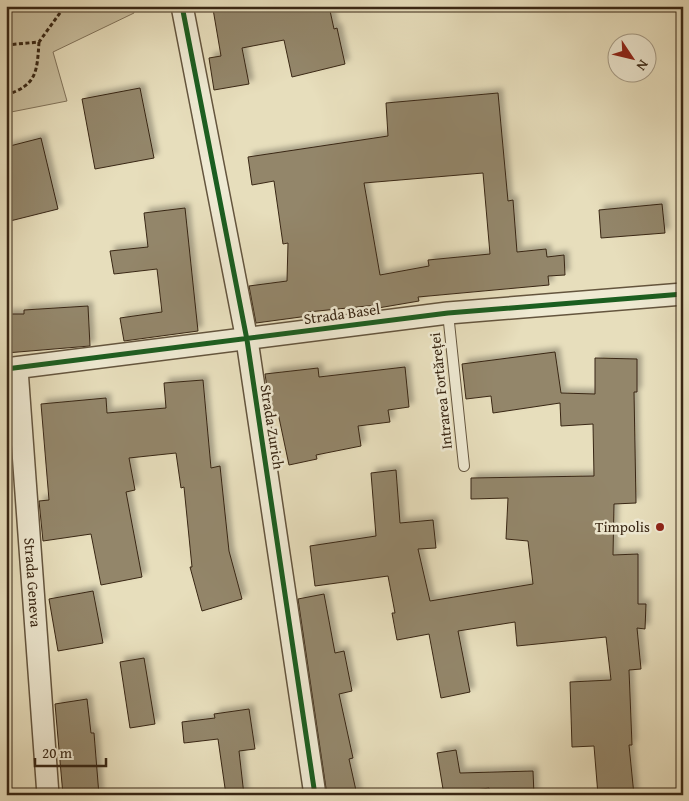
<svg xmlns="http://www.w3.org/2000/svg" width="689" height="801" font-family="'Gentium Book Plus',serif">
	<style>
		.green { fill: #c9bf9f; stroke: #81735a }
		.building { fill: #93866b; stroke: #392714; fill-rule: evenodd; filter: url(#shadow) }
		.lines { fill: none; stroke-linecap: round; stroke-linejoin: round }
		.lane-casing { stroke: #64553e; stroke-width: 12 }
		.street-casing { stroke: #64553e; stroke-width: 24 }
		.path { stroke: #392714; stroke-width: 3; stroke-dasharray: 4 2.5; stroke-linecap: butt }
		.lane { stroke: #efead3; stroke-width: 10 }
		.street { stroke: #efead3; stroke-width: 21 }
		.cycleway-casing { stroke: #efead3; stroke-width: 8 }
		.cycleway { stroke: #1b5e20; stroke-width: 5 }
		.poi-dot { fill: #8f2418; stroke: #efead3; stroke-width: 2 }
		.labels { text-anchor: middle; stroke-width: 5; stroke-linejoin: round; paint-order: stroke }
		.street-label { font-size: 15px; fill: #392714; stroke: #efead3 }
		.poi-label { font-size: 15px; fill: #392714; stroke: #efead3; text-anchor: end }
	</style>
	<defs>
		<filter id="shadow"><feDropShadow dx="4.5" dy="-4.5" stdDeviation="2.5" flood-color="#0004"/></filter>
	</defs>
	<rect width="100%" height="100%" fill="#e7debc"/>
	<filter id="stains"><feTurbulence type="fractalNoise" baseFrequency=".004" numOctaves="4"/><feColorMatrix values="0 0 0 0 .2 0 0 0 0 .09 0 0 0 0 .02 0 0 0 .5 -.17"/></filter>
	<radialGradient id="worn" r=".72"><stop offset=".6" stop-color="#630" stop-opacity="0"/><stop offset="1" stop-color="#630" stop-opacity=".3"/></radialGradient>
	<!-- green -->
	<path class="green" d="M6,6H133L134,13L53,52L67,101L6,113Z"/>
	<!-- building -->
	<path class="building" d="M226,6H329L334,29L337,28L345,64L292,77L284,40L242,48L249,84L214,90L209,58L221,56L213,9Z
		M140,88L154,158L95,169L82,99Z
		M498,93L508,201L513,200L517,252L546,249L547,257L564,255L565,275L548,276L549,285L418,297L419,301L378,308L377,305L308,312V316L256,323L249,286L287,281L288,243L283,244L274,181L252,185L248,157L388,136L386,103ZM483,173L490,254L428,260L429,266L380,275L364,183Z
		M41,138L58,209L6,222V147Z
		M662,204L665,233L601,238L599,210Z
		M185,208L198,331L124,341L120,318L162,312L157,269L114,274L110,251L148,247L144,213Z
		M88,306L90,346L6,353V314H24V310Z
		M555,352L561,393L595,394V358L637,359V392H634L636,503L614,504L613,555L638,554V604H646L645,629L637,628L641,669L629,670L632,745H629L634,795H598L594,746L572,747L570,682L611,680L606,637L517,646L515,622L458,631L470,692L441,698L429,634L397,640L392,613H395L388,576L315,586L310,546L376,536L371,473L396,470L400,523L433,520L436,548L418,549L430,601L533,584L528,541L506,539L508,498L471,499V478L594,476L593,424L561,426L560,403L493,413L491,396L466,399L462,364Z
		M405,367L409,407L388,410L390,422L358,426L361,446L316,455L317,459L289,465L278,413L271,414L265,374L318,368L319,377Z
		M203,380L211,468L220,466L229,551L242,599L202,611L190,567H192L184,487L181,488L176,453L129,458L135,490L126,492L142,577L101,585L91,534L43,541L39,501L49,500L41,404L106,398L107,413L166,408L164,383Z
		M93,591L103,643L58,651L49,599Z
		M324,594L335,653L344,651L352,691L339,694L353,758L349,759L357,795H327L298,599Z
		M144,658L155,724L130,728L120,662Z
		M87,699L91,733H94L99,795H63L55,704Z
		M249,709L255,749L239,751L244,795H226L218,739L184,743L182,722L215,718L214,714Z
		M456,750L460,773L533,771L534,795H489V788L444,795L437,753Z"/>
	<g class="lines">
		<defs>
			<path id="lane" d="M448,313L464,466"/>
			<g id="street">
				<path d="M182,6L247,340L315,795"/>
				<path d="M6,369L448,313L683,294"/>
				<path id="s1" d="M17,369L48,795"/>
			</g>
		</defs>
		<!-- lane casing -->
		<use href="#lane" class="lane-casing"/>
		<!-- street casing -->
		<use href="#street" class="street-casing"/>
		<!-- path -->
		<path class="path" d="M6,45L39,42L65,6
			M6,95C37,85 37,72 39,42"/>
		<!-- lane -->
		<use href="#lane" class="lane"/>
		<!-- street -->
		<use href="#street" class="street"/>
		<defs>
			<path id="cycleway" d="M182,6L247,340L315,795
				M6,369L448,313L683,294"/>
		</defs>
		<!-- cycleway casing -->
		<use href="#cycleway" class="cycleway-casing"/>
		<!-- cycleway -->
		<use href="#cycleway" class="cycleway"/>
	</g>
	<!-- markers -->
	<circle class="poi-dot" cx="660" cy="527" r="5"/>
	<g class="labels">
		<!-- street labels -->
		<g class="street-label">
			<text transform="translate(342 314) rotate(-8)" y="5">Strada Basel</text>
			<text transform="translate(441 391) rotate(-96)" y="5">Intrarea Fortăreței</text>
			<text transform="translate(272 427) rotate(81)" y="5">Strada Zurich</text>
			<text dy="5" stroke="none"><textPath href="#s1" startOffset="214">Strada Geneva</textPath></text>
		</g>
		<!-- poi labels -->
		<g class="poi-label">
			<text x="650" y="532">Timpolis</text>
		</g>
	</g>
	<!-- margin -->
	<rect width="689" height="801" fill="none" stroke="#e7debc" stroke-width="25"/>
	<rect x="8" y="8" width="674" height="786" fill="none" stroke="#392714" stroke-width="2.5"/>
	<rect x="12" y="12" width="664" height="776" fill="none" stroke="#392714"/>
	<!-- north arrow -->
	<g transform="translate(632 58) rotate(125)"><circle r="24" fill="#efead3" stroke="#a69c87"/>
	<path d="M0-4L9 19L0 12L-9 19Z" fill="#8f2418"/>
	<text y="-8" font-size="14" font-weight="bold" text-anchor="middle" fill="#392714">N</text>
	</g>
	<!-- scale -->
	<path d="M35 758v8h71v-8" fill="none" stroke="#392714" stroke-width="2.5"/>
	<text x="42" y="758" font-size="15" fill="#392714" stroke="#efead3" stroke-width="4" paint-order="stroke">20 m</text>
	<rect width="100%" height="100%" filter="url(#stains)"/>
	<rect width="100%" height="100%" fill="url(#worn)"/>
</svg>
